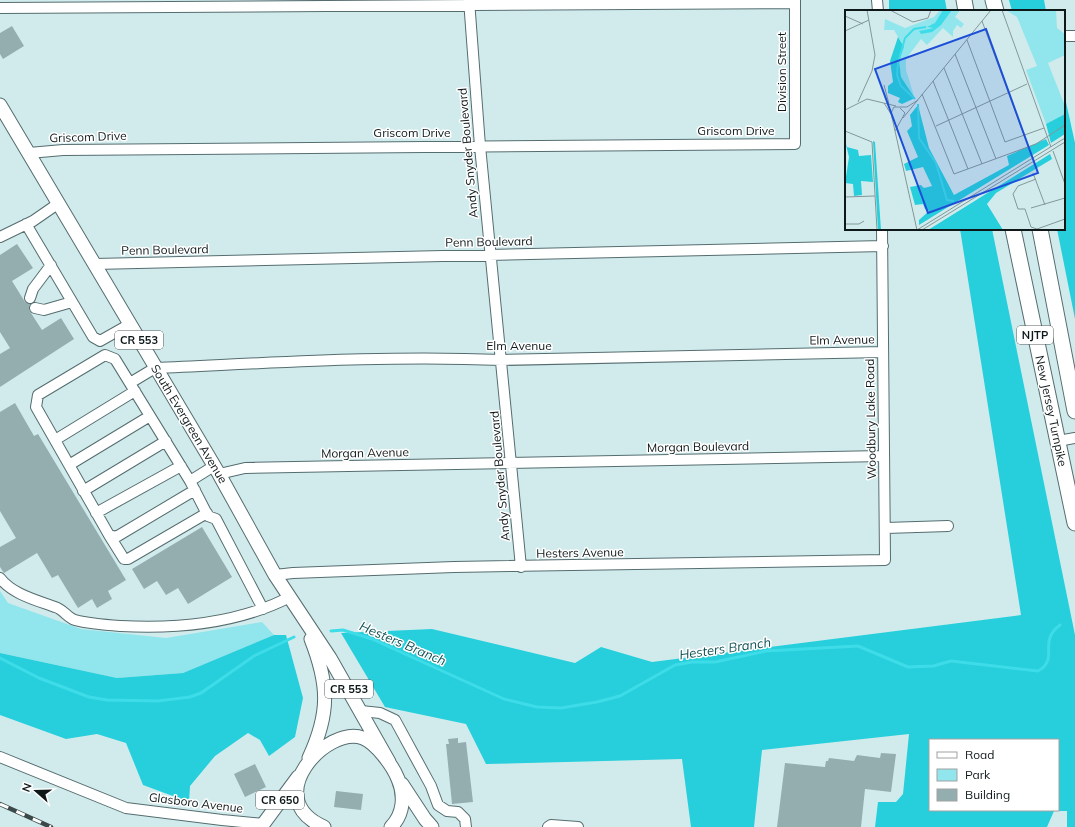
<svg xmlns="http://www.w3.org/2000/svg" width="1075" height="827" font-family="Mulish,sans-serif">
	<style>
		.green { fill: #91e5ec }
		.forest { fill: #26cfdb; fill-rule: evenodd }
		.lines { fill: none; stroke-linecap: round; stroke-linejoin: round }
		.stream { stroke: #3edce9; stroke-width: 3 }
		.building { fill: #94adaf }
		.minor-casing { stroke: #556d6f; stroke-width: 12 }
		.major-casing { stroke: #556d6f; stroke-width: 15 }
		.highway-casing { stroke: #556d6f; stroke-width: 17 }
		.minor { stroke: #fff; stroke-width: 10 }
		.major { stroke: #fff; stroke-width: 13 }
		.highway { stroke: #fff; stroke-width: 15 }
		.rail-casing { stroke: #3c494b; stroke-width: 4.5 }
		.rail { stroke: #fff; stroke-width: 3; stroke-dasharray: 9; stroke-linecap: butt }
		.labels { text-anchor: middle; stroke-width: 3; stroke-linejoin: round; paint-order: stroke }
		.shield { fill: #fff; stroke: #575d5e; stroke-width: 1 }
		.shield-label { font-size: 11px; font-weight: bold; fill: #0f1819 }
		.street-label { font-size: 12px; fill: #0f1819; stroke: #fff }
		.water-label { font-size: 13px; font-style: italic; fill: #115358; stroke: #fff }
		.inset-river { fill: none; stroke: #3edce9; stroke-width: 2 }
		.inset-road { fill: none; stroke: #839798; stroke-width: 1 }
		.view { fill: #1d4ed8; fill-opacity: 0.15; stroke: #1d4ed8; stroke-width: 2 }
		.inset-edge { fill: none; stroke: #0f1819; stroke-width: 2 }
	</style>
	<rect width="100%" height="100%" fill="#d1ebed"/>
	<!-- green -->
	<path class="green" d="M0,591L8,603L81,629L166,638L262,622L274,635L183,673L117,678L0,653Z"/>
	<!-- forest -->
	<path class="forest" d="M889,0H945L947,11H889Z
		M1009,0H1044L1046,11H1012Z
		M1064,93L1075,143V319L1057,229H1064Z
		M960,229H992L1075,635V827H1067V811H1054L1047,827H875L878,802H896L903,794L909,734L762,750L754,827H691L682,759L486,764L466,724L385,707L341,633L432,629L575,663L601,647L652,662L1021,615ZM930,740H1058V810H930Z
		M274,635H286L303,698L295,737L269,756L260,740L248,733L215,756L190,786L189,802L143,785L126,743L97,734L66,739L0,715V653L117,678L183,673Z"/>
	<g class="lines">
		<!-- stream -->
		<path class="stream" d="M331,631L343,630L372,639L504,699L537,707L561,708L597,702L620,696L675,665L692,662H715L766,651L858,646L908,667L933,666L951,661L1038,671C1060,659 1037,642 1060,625
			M0,658L39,678L89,697L107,700L158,701L190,697L201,693L254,656L294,637"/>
	</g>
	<!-- building -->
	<path class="building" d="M12,26L24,46L3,59L0,54V33Z
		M17,244L33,268L12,281L25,302L30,304L29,310L42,330L61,318L74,339L0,387V354L10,348L0,332V255Z
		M15,403L34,436L38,434L126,580L108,591L112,599L97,608L92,599L78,608L58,575L52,578L37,553L4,573L0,567V547L16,538L0,511V412Z
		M202,527L232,577L188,604L178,588L166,595L157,581L144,589L132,569Z
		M458,738V743L466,742L473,802L452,804L446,744H449L448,739Z
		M881,753L896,754L891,792L865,789L861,827H777L785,763L825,767L826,761H828L829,758L854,761L857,755L880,758Z
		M255,764L266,787L245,797L234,774Z
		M336,791L363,794L361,810L334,807Z"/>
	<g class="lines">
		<defs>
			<path id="minor" d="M469,0L480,146L521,567
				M877,0L878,11
				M0,8L795,3
				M1065,36H1075
				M29,153L63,150L795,144V0
				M26,224L93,337L100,341L130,324
				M0,237L33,221L59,203
				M95,264L883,246
				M30,298L33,289L51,265
				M35,308L44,310L72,302
				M130,383L155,368C271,363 386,355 502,360L882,352
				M55,440L135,391
				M1058,441L1075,438
				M69,465L150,416
				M219,474L245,468L884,456
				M190,481L214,466
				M195,490L116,537L109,535L36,407L38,395L105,355L115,359L190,481L208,516L216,519L263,609
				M83,491L166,441
				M96,513L181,466
				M886,528L948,526
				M109,535L124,559H128L207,513
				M275,575L293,573L454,567L885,560L882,229
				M0,578C12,594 36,600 55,607C63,609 68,618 75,620C90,624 106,625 121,626C177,629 239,623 290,597
				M361,711L380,713L395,720L431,786L438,805L447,811L458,812L465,819L466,827
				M0,757L126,808L222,820L263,824
				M548,827L551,825L578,827"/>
			<path id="major" d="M0,105L219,474L275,575L330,658L389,762
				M309,758C330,713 329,685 311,639
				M402,784L425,819L432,827
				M261,827L298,777
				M324,827C258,798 328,724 363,738C376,743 393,766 398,779C405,795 404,814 391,827"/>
			<path id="highway" d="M964,0L966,11
				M993,0L996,11
				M1013,229L1075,523
				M1040,229L1075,411"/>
		</defs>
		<!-- minor casing -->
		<use href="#minor" class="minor-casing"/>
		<!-- major casing -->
		<use href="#major" class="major-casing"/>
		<!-- highway casing -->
		<use href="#highway" class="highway-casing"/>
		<!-- minor -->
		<use href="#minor" class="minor"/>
		<!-- major -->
		<use href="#major" class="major"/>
		<!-- highway -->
		<use href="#highway" class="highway"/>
		<defs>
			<path id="rail" d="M0,804L51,827"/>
		</defs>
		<!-- rail casing -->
		<use href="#rail" class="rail-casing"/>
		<!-- rail -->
		<use href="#rail" class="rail"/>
	</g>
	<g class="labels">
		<!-- shield labels -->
		<g class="shield">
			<rect x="1017" y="326" width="36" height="18" rx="3"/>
			<rect x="115" y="331" width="48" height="18" rx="3"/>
			<rect x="325" y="680" width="48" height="18" rx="3"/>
			<rect x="256" y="791" width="48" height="18" rx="3"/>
		</g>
		<g class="shield-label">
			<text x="1035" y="339">NJTP</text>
			<text x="139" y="344">CR 553</text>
			<text x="349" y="693">CR 553</text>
			<text x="280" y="804">CR 650</text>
		</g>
		<!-- street labels -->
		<g class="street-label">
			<text transform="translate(782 72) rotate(-90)" y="4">Division Street</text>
			<text x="736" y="135">Griscom Drive</text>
			<text x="412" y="137">Griscom Drive</text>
			<text transform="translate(88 137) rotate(-2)" y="4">Griscom Drive</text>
			<text transform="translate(468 153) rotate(-95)" y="4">Andy Snyder Boulevard</text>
			<text transform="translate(489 242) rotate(-1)" y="4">Penn Boulevard</text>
			<text transform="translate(165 250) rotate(-1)" y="4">Penn Boulevard</text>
			<text transform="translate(842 340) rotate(-1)" y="4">Elm Avenue</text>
			<text x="519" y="350">Elm Avenue</text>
			<text transform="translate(1051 411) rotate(78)" y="4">New Jersey Turnpike</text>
			<text transform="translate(871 419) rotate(-91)" y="4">Woodbury Lake Road</text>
			<text transform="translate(189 424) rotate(59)" y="4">South Evergreen Avenue</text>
			<text transform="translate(698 447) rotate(-1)" y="4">Morgan Boulevard</text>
			<text transform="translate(365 453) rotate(-1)" y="4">Morgan Avenue</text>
			<text transform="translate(500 476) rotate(-95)" y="4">Andy Snyder Boulevard</text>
			<text transform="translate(580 553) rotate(-1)" y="4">Hesters Avenue</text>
			<text transform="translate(196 803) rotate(7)" y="4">Glasboro Avenue</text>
		</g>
		<!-- water labels -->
		<g class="water-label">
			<text transform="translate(403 643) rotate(23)" y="5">Hesters Branch</text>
			<text transform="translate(725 648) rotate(-8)" y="5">Hesters Branch</text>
		</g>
	</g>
	<!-- overview -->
	<g transform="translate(845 10)">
		<rect width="220" height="220" fill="#d1ebed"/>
		<path d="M95,0H115L110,7L119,14L116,18L112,15L108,21V27L98,18L82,35L76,29L61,49V60L69,86L56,67L54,50L59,37L49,20H39L40,9L60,18L89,7ZM161,0H211L212,18L220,24V45L203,53L220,96V104L201,114L181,60L192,56L172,7Z" fill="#91e5ec"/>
		<path d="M53,27L59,37L54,50L56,67L70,88L57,94L53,92L55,88L43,83V76L48,72L45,51ZM73,95L84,138L109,185L164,155L162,146L201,129L204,135L74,215V210L84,201L80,199L78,194L70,195L65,177L76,175L79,178L87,176L78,157L61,161L59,154L73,147L62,121L67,116L65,105ZM220,104V124L206,133L201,114ZM0,131L2,137L13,140L14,146L26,145L28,172L16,171L17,185L9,186L8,174L0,173L4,147ZM28,131L30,132L36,220H33ZM205,144L207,149L151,183L142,194L158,220H83Z" fill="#26cfdb"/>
		<path d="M98,0H107L96,15L87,22L76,24L74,21L89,18L82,17L90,13Z" fill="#3edce9"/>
		<path class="inset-river" d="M70,89L56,76L52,65L53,53L60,28L69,19L81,17M73,94L74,128L91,153L102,190L109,191"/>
		<path class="inset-road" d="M45,0L68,12L83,8L86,0M157,0L206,137M0,6L18,14M137,11L179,125M0,21L24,10M122,30L160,132L199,118M110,44L151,149M99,58L137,154M88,71L123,159M39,75L44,94M77,84L109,164L191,134L220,115M13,92L27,61L30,45L22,0M39,93L46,104M0,100L22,89L51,96M58,108L146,0M91,116L182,74M0,121L27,132L32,220M50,121L60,103L55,98M208,141L220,174M188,163L200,195M191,169L173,176L168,184L173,199H180L186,217L192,219L220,209M0,187L30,186M186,198L220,188M0,214H14L19,211M72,220L46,103L49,97H62L73,90M72,220L220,128M77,220L220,132"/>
		<path class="view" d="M141,19L193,163L83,203L30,59Z"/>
		<rect width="220" height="220" class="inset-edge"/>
	</g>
	<!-- legend -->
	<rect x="929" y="739" width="130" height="72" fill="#ffffff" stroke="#9fa3a3"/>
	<rect x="937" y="752" width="20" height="6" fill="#ffffff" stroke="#9fa3a3"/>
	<text x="965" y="759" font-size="12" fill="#0f1819">Road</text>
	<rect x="937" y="769" width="20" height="12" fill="#91e5ec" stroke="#9fa3a3"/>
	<text x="965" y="779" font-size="12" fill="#0f1819">Park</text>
	<rect x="937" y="789" width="20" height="12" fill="#94adaf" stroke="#9fa3a3"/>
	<text x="965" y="799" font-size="12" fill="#0f1819">Building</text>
	<!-- north arrow -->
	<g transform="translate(36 791) rotate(290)" stroke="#ffffff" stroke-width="3" paint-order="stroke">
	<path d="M0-3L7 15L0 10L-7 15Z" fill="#0f1819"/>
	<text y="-6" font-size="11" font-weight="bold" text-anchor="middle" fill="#0f1819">N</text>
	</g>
</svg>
